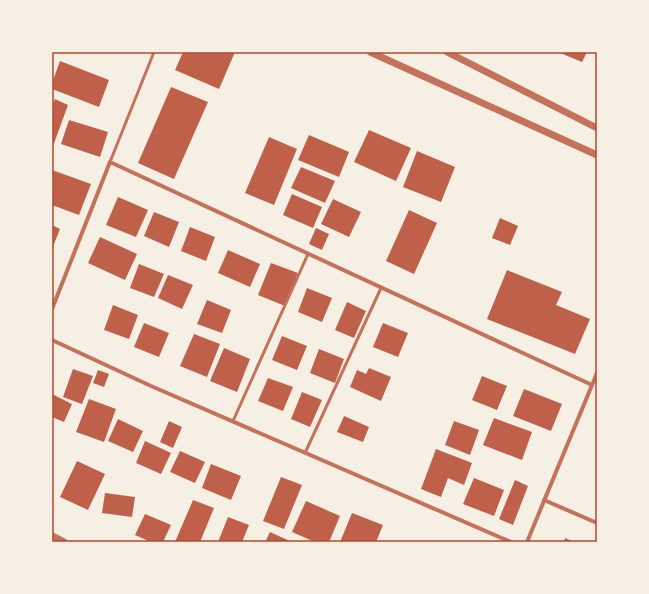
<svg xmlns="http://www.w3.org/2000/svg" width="649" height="594" font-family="'IBM Plex Sans',sans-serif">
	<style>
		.building { fill: #bf614a }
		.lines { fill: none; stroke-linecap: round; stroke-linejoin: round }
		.service { stroke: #c5725c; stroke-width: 3 }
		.minor { stroke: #c5725c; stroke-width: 4 }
		.tertiary { stroke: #c5725c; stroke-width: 7 }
		.neatline { fill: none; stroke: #b5482f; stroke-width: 1.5 }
	</style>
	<rect width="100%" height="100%" fill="#f6efe4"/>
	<!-- building -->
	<path class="building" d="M183,52H235L219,89L175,70Z
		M558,52H587L582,62Z
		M60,61L109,80L99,107L52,89V83Z
		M171,87L208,102L174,179L138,163Z
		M55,99L68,105L52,149V106Z
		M69,120L108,132L100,157L61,144Z
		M369,130L411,148L396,181L354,162Z
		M309,135L349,152L339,177L298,160Z
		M269,137L297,149L274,205L245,193Z
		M417,151L455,167L441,202L403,187Z
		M301,167L335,181L325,203L291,188Z
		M52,170L91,184L79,215L52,205Z
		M292,194L322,207L313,228L283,215Z
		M118,197L148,210L136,237L106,225Z
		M333,199L361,212L349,237L321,224Z
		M409,210L437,223L414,274L386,261Z
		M154,212L179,222L169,247L144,236Z
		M500,218L518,226L510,245L492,238Z
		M52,225L60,229L52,249Z
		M190,227L215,237L206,261L181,251Z
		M316,228L329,234L322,250L309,244Z
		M100,237L137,254L125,280L88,263Z
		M228,250L260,264L250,287L218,273Z
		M271,263L298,273L285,306L258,295Z
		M139,264L164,274L154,297L130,288Z
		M507,270L562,292L556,305L590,319L575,354L487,319Z
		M168,275L193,285L182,309L158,298Z
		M307,288L332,298L322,322L298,312Z
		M207,300L231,310L222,333L197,324Z
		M347,302L366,311L354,338L335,330Z
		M113,305L138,315L129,339L104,330Z
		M144,323L169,333L159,357L134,347Z
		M383,323L408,333L398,357L373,347Z
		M194,334L220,344L207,377L180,366Z
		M282,336L307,346L297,370L272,360Z
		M224,348L250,359L237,392L210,381Z
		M319,349L344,359L335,383L310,373Z
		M369,368L391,377L381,401L350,387L357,370L366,374Z
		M73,369L93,376L82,404L63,397Z
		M98,370L109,374L104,387L93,383Z
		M482,376L507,386L497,410L472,400Z
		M268,378L293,387L283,411L258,401Z
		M524,389L562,404L551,431L513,416Z
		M302,392L322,400L310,427L291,419Z
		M52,394L72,404L64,422L52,417Z
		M89,399L116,409L104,442L76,432Z
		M344,416L369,427L363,442L337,432Z
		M494,418L532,432L522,460L483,445Z
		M118,419L143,431L133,452L108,441Z
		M169,421L182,427L173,448L160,442Z
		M454,421L479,430L470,455L445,445Z
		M145,441L171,453L161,474L136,463Z
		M436,449L472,463L464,485L448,478L441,497L421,489Z
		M180,451L205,462L195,483L170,472Z
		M77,461L105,474L88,510L60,497Z
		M211,464L241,476L231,500L202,488Z
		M281,477L302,485L284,529L263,521Z
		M474,478L504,490L494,516L463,504Z
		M515,480L528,486L513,525L499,519Z
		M105,493L135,497L132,517L102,513Z
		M193,500L214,508L200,542H175Z
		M306,501L340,516L329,542H315L292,532Z
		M352,513L383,525L376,542H340Z
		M145,514L171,525L163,542H151L135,535Z
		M228,517L249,525L242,542H218Z
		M270,532L292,542H265Z
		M565,538L574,542H564Z"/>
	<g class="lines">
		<!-- service -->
		<path class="service" d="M110,162L154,52
			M233,421L308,254
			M305,453L381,288"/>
		<!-- minor -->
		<path class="minor" d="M52,309L110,162L592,385
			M52,340L151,386L511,542
			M544,500L597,523
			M527,542L597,373"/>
		<!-- tertiary -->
		<path class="tertiary" d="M370,52L597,155
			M447,52L597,128
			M52,536L64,542"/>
	</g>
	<!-- border -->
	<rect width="649" height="594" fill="none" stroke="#f6efe4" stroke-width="106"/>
	<rect x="53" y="53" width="543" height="488" class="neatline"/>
</svg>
